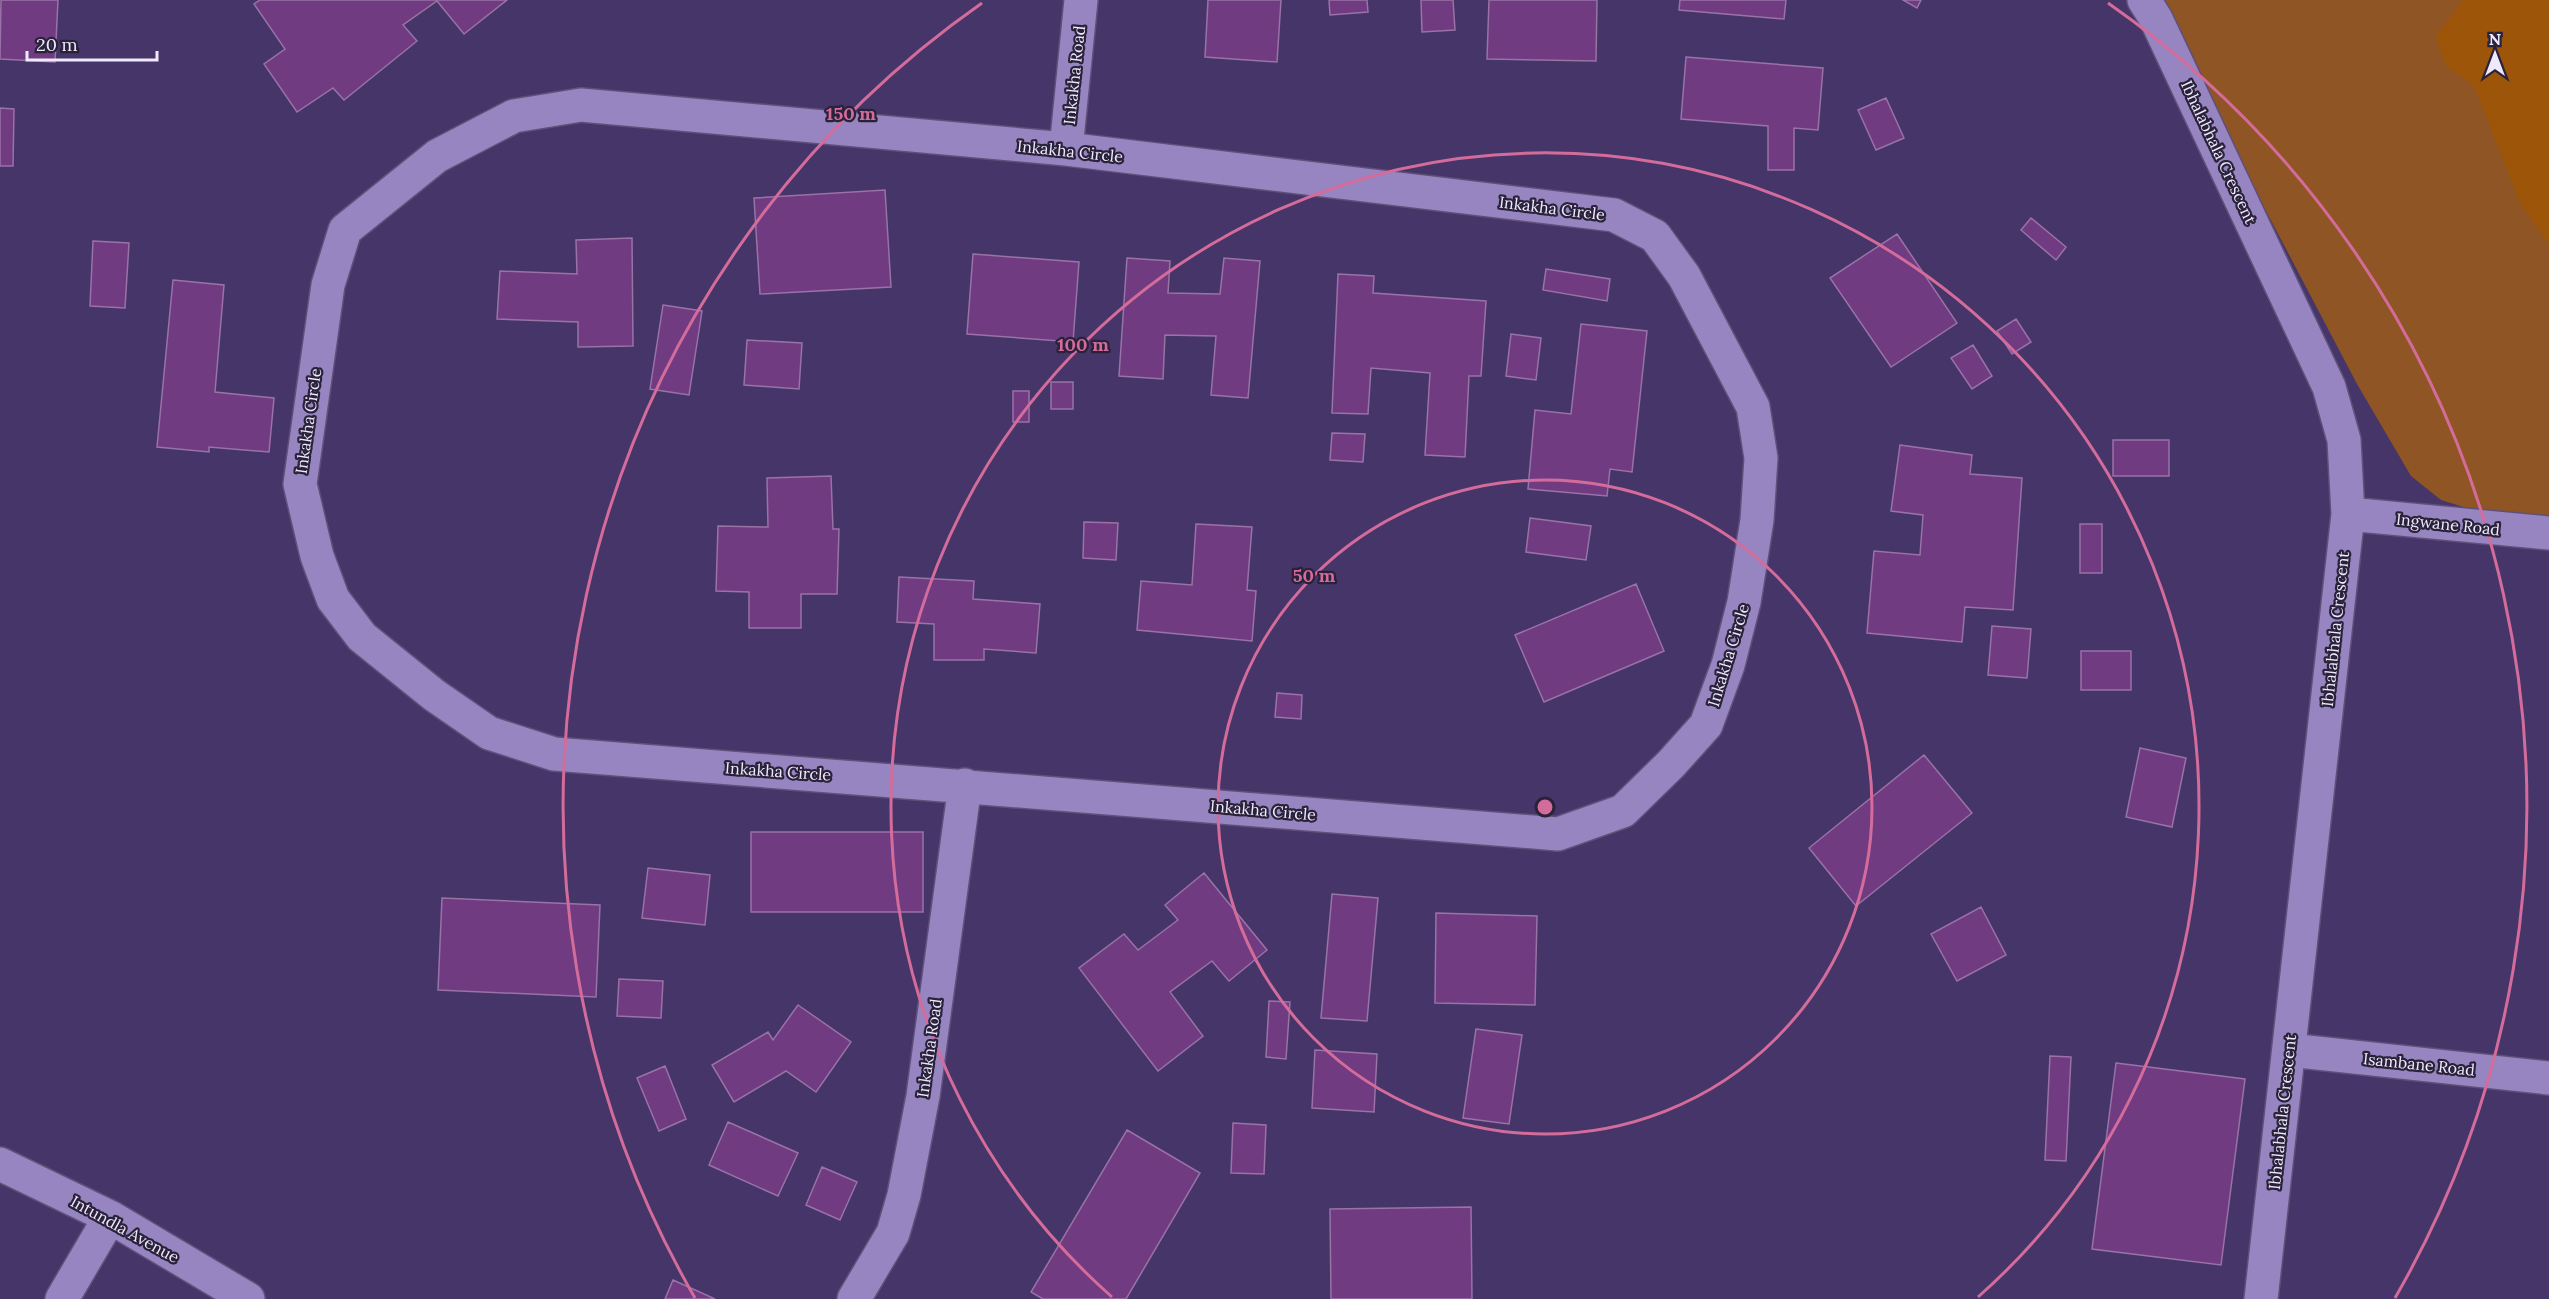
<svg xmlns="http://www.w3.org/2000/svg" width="2549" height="1299" font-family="Lora,serif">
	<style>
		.green { fill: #8f5524 }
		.forest { fill: #9d550a }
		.building { fill: #703b81; stroke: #9972a6; stroke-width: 1.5 }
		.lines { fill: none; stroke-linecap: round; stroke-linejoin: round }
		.minor-casing { stroke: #5f507a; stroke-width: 36 }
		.minor { stroke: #9685c0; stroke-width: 33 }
		.ring { fill: none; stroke: #d46c9b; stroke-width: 3 }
		.labels { text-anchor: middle; stroke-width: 4.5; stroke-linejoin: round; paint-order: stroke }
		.street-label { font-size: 16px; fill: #eee9fc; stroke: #2a223a }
		.centre { fill: #d46c9b; stroke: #2a223a; stroke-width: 3 }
		.ring-label { font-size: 18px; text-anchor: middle; font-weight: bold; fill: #d46c9b; stroke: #2a223a; stroke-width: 4.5; stroke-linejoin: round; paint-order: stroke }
	</style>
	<rect width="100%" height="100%" fill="#463569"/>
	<!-- green -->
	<path class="green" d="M2155,0H2549V518L2480,512L2441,500L2411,476L2357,384Z"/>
	<!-- forest -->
	<path class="forest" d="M2463,0H2549V244L2520,203L2474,86L2446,66L2436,36Z"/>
	<!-- building -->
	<path class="building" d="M1,0H58L55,62L0,59Z
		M260,0H507L464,34L437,1L403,25L417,41L344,100L333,88L297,112L264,64L285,49L254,4Z
		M1208,0H1281L1277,62L1205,57Z
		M1329,0H1367L1368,12L1330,15Z
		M1421,0H1453L1455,30L1422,32Z
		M1489,0H1597L1596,61L1487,59Z
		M1680,0H1786L1784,19L1679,10Z
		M1903,0H1921L1917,8Z
		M1686,57L1823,68L1818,130L1794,128V170H1768V126L1681,119Z
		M1886,98L1904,138L1876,150L1858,110Z
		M0,108L14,109L13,166H0Z
		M885,190L891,287L760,294L754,198Z
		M2031,218L2066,247L2056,260L2021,230Z
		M1897,234L1957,323L1891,367L1830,278Z
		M632,238L633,346L578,347V322L497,319L500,271L577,274L576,240Z
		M93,241L129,243L125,308L90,306Z
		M973,254L1079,262L1073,342L967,334Z
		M1127,258L1170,261L1168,293L1220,294L1224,258L1260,261L1248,398L1211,395L1216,336L1165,335L1163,379L1119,376Z
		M1546,269L1610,279L1607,301L1543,290Z
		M1338,274L1374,276L1373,293L1486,301L1481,376H1469L1465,457L1425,455L1430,373L1371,368L1368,414L1332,413Z
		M173,280L224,285L215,392L274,398L269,452L209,447V452L157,447Z
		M663,305L702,311L689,395L650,389Z
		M2016,319L2031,342L2012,354L1997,331Z
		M1581,324L1647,331L1632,472L1610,469L1607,496L1528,489L1535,410L1571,414Z
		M1511,334L1541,338L1536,380L1506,376Z
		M747,340L802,343L799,389L744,385Z
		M1973,345L1992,376L1972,389L1951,358Z
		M1051,382H1073V409H1051Z
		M1013,391H1029V422H1013Z
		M1332,433L1365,434L1363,462L1330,460Z
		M2113,440H2169V476H2113Z
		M1900,445L1972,455L1970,474L2022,478L2013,610L1965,607L1962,642L1867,633L1874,551L1920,555L1923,515L1891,511Z
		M831,476L833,529H839L837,594H801V628H749V592L716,591L718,526L768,527L767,478Z
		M1530,518L1591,526L1586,560L1526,552Z
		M1084,522L1118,523L1116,560L1083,558Z
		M1196,524L1252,527L1247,590L1256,591L1252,641L1137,630L1141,581L1192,585Z
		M2080,524H2102V573H2080Z
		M899,577L974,581L973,599L1040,604L1036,653L984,649V660H934V624L897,622Z
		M1636,584L1664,651L1544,702L1515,635Z
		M1992,626L2031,629L2027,678L1988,675Z
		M2081,651H2131V690H2081Z
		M1277,693L1302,695L1301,719L1275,717Z
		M2140,748L2186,758L2172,827L2126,817Z
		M1924,755L1972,813L1856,906L1809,848Z
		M751,832H923V912H751Z
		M648,868L710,875L705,925L642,918Z
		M1204,873L1267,950L1229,981L1212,961L1170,992L1203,1036L1158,1071L1079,968L1124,934L1138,950L1178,920L1165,905Z
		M1332,894L1378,898L1367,1021L1321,1018Z
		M442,898L600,905L596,997L438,990Z
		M1981,907L2006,955L1957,981L1931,934Z
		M1436,913L1537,916L1535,1005L1435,1003Z
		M619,979L663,981L661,1018L617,1016Z
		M1269,1001L1290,1002L1286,1059L1266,1057Z
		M798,1005L851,1042L816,1092L786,1071L734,1102L712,1065L768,1032L773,1040Z
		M1476,1029L1522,1035L1509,1124L1463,1118Z
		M1315,1050L1377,1054L1374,1112L1312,1108Z
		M2050,1056L2071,1057L2066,1161L2045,1160Z
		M2116,1063L2245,1079L2221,1265L2092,1249Z
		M665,1066L686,1119L659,1131L637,1078Z
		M728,1122L798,1153L778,1196L709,1165Z
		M1233,1123L1266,1125L1264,1174L1231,1173Z
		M1127,1130L1200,1173L1126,1299H1043L1031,1292Z
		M822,1167L857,1182L840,1220L806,1205Z
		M1471,1207L1472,1299H1331L1330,1209Z
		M673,1280L715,1299H665Z"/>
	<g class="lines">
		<defs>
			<path id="minor" d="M2144,0L2156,19L2329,387L2344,440L2348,514L2261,1299
				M581,105L1066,149L1614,215L1655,236L1684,276L1753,407L1761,458L1757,520L1744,602L1728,665L1706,725L1671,764L1623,811L1558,834L554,754L489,733L434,695L362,637L333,599L317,556L300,484L328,285L345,230L437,156L514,116Z
				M1066,149L1081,0
				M2348,514L2549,533
				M2289,1050L2549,1078
				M0,1164L110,1217L248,1299
				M62,1299L110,1217
				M854,1299L893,1233L904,1195L923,1096L965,785"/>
		</defs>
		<!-- minor casing -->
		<use href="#minor" class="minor-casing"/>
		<!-- minor -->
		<use href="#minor" class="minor"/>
	</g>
	<!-- distance rings -->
	<g class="ring">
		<circle cx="1545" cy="807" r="327"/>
		<path d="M1112 1297A654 654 0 1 1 1978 1297"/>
		<path d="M695 1298A981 981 0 0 1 982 3M2108 3A981 981 0 0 1 2395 1298"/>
	</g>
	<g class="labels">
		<!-- street labels -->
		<g class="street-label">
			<text transform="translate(1074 75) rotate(-84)" y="6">Inkakha Road</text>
			<text transform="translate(1070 151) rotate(6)" y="6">Inkakha Circle</text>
			<text transform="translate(2219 152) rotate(65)" y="6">Ibhalabhala Crescent</text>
			<text transform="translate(1552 208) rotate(7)" y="6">Inkakha Circle</text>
			<text transform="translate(308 421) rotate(-82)" y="6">Inkakha Circle</text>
			<text transform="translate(2448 524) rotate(6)" y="6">Ingwane Road</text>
			<text transform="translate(2335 629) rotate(-84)" y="6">Ibhalabhala Crescent</text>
			<text transform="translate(1728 655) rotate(-73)" y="6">Inkakha Circle</text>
			<text transform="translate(778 771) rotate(4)" y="6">Inkakha Circle</text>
			<text transform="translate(1263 810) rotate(5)" y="6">Inkakha Circle</text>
			<text transform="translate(929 1048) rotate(-82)" y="6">Inkakha Road</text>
			<text transform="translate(2419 1064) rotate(6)" y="6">Isambane Road</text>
			<text transform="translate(2282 1112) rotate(-84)" y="6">Ibhalabhala Crescent</text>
			<text transform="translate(125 1229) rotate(29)" y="6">Intundla Avenue</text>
		</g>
	</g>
	<circle cx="1545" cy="807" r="9" class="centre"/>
	<g class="ring-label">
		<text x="851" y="120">150 m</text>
		<text x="1083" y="351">100 m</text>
		<text x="1314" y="582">50 m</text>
	</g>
	<!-- north arrow -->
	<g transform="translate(2495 54)" stroke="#2a223a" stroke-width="4.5" paint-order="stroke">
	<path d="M0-4.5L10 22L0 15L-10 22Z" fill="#eee9fc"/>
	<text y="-9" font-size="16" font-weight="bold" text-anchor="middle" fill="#eee9fc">N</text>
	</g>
	<!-- scale -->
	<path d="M27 51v9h130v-9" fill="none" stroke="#eee9fc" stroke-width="3"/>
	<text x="36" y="51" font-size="18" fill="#eee9fc" stroke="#2a223a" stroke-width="4.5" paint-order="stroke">20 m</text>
</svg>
